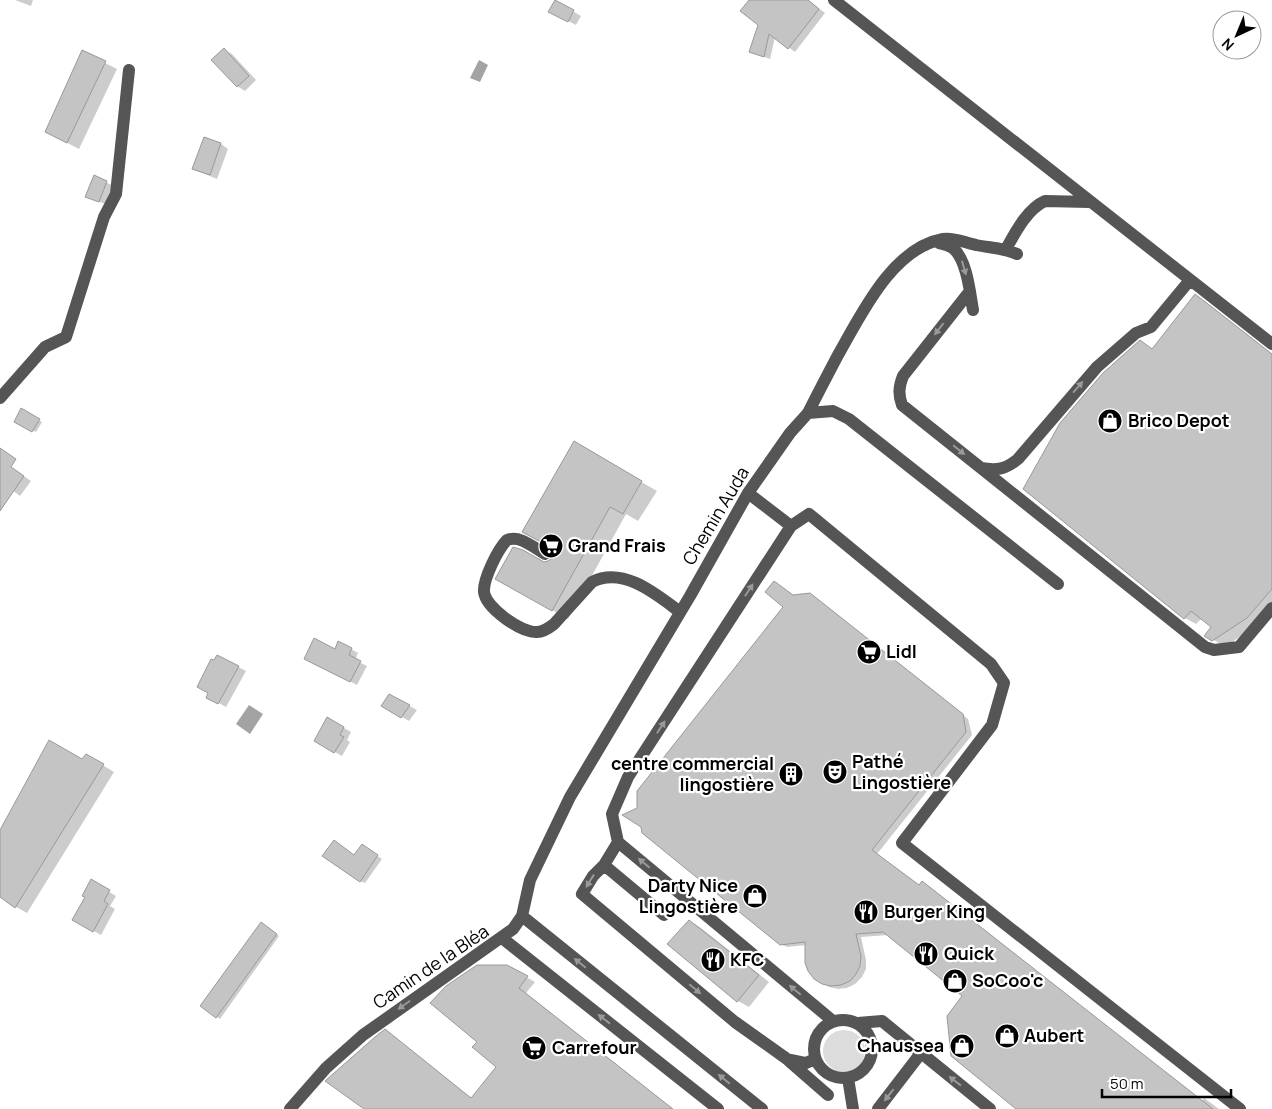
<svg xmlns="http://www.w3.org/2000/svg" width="1272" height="1109" font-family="Manrope,sans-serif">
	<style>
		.green { fill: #dcdcdc }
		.water { fill: #a3a3a3 }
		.shadow { fill: #0003 }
		.building { fill: #c4c4c4; stroke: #999 }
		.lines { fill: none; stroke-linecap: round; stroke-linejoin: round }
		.minor { stroke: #555; stroke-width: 12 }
		.oneway { fill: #999 }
		.labels { text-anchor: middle; stroke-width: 4.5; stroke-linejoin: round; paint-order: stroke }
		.poi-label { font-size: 18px; font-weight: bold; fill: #000; stroke: #fff; text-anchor: start }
		.street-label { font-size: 18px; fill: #000; stroke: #fff }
	</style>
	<rect width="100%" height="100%" fill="#fff"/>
	<!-- green -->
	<path class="green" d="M823 1051a21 21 0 1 1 42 0a21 21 0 1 1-42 0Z"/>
	<!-- water -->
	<path class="water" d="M479,60L488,65L480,82L470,78Z
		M249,705L263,714L250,734L236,724Z"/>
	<!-- shadow -->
	<path class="shadow" d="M15,0H33L31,6Z
		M751,0H808L825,13L795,52L775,37L770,59L751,52L759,24Z
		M556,1L581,16L576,25L550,11Z
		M224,50L232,54L256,80L245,91L237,86Z
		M83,52L117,69L79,149L46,132Z
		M221,144L228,149L217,179L193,169Z
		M94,177L114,186L107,205L86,196Z
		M1195,295L1206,302L1272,354V609L1258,624L1225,647L1206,635L1213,626L1202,618L1196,624L1185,618L1140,342L1153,350Z
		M22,410L42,422L36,432L17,422Z
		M574,443L657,491L638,521L626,514L568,619L497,579L544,563L553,558Z
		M11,467L31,481L20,496L0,481V469Z
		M810,594L968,719L972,735L877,854L920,886L923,883L928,886L1202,1101L1204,1098L1219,1109H1020L964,996L888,935L861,937L866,960V969L862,977L855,984L847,988L838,989L829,987L815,978L807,945L787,947L781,944L638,809L794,596Z
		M351,649L358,653L355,660L367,666L357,685L312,662L335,650Z
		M217,656L246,671L226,707L208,697L215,662Z
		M389,695L417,710L409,721L383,706Z
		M327,718L351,732L347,740L350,742L342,756L315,741Z
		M86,755L114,772L27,913L16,907L0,833L83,761Z
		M367,849L382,859L365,883L360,881L355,856Z
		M91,881L116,896L110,906L115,909L101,935L74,920L86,897Z
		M690,921L701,928L769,982L749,1007L738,1001Z
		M264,925L279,936L220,1019L202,1006Z
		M506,966L535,982L526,993L673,1109H363L386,1031L472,1099L498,1066L479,1041Z"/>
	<!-- building -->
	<path class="building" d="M555,0L574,10L568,22L548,12Z
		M749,0H808L819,9L788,49L769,34L764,57L749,52L758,25L740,11Z
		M224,48L249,76L237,87L211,60Z
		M82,50L106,61L67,143L45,132Z
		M204,137L221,143L210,175L192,169Z
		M94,175L107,181L99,202L85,197Z
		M1195,294L1272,354V589L1247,618L1212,641L1204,636L1211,627L1191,611L1184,619L1023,489L1060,423L1103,373L1140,340L1152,349Z
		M21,408L40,419L32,432L14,422Z
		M574,441L642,481L623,514L610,507L552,611L495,579L513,547L523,550L544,562L548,561L552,558V551L550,547L522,532Z
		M0,448L16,459L11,467L24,476L0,511Z
		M774,581L793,595L810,593L963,714L966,732L872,850L919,885L922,881L1213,1109H1016L951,1056L947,1016L962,996L883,932L856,934L861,956L860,966L856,974L850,981L841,985L831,986L822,984L814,979L808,971L805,963V942L780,945L642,833L641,827L622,815L637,808V791L783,607L765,592Z
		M314,638L335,649L338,641L352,648L349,655L361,661L350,682L304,659Z
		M217,655L239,666L218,704L206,698L208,693L197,687L211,659L214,660Z
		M389,694L410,705L401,718L381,706Z
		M327,717L344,727L340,735L344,737L334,753L314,741Z
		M49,740L82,759L86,754L104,764L15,908L0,897V830Z
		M334,840L354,855L362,844L378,855L360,882L322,856Z
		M91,879L110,890L104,901L108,904L93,932L72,920L85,897L82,896Z
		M689,920L759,975L737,1002L667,944Z
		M261,922L277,934L216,1018L200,1006Z
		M477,965H507L528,976L519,988L673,1109H364L325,1081L375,1037L385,1029L471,1098L496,1067L472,1047L477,1042L430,1003L446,986Z"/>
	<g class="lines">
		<!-- minor -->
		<path class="minor" d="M834,0L1272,344
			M939,243C944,244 949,245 954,249C967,261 970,293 973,310
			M1006,249C1015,233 1027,209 1045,201L1089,202
			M970,291L903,376C899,386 898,394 902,405L981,468C997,471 1006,469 1018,459L1097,367L1136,333L1151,327L1190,280
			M0,398L45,347L66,337L104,217L116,194L129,70
			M808,413C818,393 828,374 838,355C861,315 892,248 943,239C954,237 965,243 976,245C990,248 1004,248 1017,254
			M981,468L1205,647L1214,650L1239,647L1272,608
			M748,493L791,526
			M545,554C533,547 520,535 507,540C498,549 483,579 484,592C486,608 521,633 537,632C543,632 549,628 554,624L592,582C623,566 656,594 680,612
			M618,842L604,865L593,876L582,894L735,1022L787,1059L806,1063L815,1059
			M604,865L664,915
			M522,916L762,1109
			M502,938L718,1109
			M814 1049a29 29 0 1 1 58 0a29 29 0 1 1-58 0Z
			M833,1021L618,842L612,814L628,777L791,526L809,514L991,664L1004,683L992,725L902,843L1240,1109
			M858,1023L882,1021L990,1109
			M789,1061L828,1095
			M848,1078L853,1109
			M290,1109L326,1068L363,1035L513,929L522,916L530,880L570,797L690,596L748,493L790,433L808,413L833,411L849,419L1058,584
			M878,1109L921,1053"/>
	</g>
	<!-- one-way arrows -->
	<defs><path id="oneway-solid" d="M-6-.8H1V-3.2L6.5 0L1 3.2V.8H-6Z" transform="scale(1.25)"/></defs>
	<g class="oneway">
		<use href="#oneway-solid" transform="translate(964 268) rotate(74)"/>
		<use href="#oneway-solid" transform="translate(939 329) rotate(128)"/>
		<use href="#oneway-solid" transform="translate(1078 387) rotate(-49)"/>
		<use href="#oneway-solid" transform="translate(959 450) rotate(39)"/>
		<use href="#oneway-solid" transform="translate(749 590) rotate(-57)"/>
		<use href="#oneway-solid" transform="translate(661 727) rotate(-57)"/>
		<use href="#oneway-solid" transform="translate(644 863) rotate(-140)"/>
		<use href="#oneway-solid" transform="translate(590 881) rotate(122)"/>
		<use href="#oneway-solid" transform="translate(580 963) rotate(-141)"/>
		<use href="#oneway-solid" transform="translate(695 989) rotate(40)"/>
		<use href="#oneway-solid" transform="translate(795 990) rotate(-140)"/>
		<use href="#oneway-solid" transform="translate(404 1005) rotate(145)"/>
		<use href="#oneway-solid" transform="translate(604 1019) rotate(-142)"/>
		<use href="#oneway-solid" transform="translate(724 1079) rotate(-141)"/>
		<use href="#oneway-solid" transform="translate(955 1081) rotate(-142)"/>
		<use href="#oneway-solid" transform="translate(889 1095) rotate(128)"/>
	</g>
	<!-- icons -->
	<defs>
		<symbol id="shop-disc" viewBox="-11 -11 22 22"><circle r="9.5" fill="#000" stroke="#fff"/><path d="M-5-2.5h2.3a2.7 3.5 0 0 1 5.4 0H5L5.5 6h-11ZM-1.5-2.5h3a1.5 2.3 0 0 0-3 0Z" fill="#fff"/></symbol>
		<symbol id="supermarket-disc" viewBox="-11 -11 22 22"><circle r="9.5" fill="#000" stroke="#fff"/><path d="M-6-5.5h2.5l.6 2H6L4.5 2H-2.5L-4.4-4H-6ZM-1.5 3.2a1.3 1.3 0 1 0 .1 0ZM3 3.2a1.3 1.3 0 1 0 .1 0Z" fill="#fff"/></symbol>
		<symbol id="theatre-disc" viewBox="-11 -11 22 22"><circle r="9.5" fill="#000" stroke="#fff"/><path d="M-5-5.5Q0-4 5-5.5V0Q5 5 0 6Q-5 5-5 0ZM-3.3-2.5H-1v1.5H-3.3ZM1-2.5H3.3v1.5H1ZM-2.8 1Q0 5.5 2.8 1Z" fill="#fff"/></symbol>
		<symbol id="building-disc" viewBox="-11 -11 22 22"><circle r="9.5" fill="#000" stroke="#fff"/><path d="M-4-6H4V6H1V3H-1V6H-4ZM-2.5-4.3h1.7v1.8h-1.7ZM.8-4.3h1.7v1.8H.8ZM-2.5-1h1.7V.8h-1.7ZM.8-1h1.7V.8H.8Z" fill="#fff"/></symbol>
		<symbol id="restaurant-disc" viewBox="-11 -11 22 22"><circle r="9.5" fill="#000" stroke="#fff"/><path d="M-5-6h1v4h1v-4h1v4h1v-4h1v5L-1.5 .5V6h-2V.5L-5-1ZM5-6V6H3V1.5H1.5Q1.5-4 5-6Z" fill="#fff"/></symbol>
	</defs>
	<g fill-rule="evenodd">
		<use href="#shop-disc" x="1096" y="407" width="28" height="28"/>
		<use href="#supermarket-disc" x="537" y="532" width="28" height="28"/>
		<use href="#supermarket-disc" x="855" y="638" width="28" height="28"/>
		<use href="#theatre-disc" x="821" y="758" width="28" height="28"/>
		<use href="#building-disc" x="777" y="760" width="28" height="28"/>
		<use href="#shop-disc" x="741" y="882" width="28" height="28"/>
		<use href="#restaurant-disc" x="852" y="898" width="28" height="28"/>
		<use href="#restaurant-disc" x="912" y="940" width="28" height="28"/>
		<use href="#restaurant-disc" x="699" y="946" width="28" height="28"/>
		<use href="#shop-disc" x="941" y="967" width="28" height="28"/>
		<use href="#shop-disc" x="993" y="1022" width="28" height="28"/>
		<use href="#shop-disc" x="948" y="1032" width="28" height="28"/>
		<use href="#supermarket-disc" x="520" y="1034" width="28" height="28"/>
	</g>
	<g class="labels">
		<!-- poi labels -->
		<g class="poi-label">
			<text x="1128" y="427">Brico Depot</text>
			<text x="568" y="552">Grand Frais</text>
			<text x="886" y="658">Lidl</text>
			<text x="852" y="768">Pathé<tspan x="852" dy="21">Lingostière</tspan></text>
			<text x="774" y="770" text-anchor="end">centre commercial<tspan x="774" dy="21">lingostière</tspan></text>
			<text x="738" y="892" text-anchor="end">Darty Nice<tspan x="738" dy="21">Lingostière</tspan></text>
			<text x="884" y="918">Burger King</text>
			<text x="944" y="960">Quick</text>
			<text x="730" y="966">KFC</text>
			<text x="972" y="987">SoCoo'c</text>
			<text x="1024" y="1042">Aubert</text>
			<text x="944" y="1052" text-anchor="end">Chaussea</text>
			<text x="552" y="1054">Carrefour</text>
		</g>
		<!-- street labels -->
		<g class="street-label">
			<text transform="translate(716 516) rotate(-59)" y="6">Chemin Auda</text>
			<text transform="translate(431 967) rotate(-34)" y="6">Camin de la Bléa</text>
		</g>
	</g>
	<!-- north arrow -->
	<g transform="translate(1237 35) rotate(224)"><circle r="24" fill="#ffffff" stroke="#999999"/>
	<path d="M0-4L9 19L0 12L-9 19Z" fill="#000000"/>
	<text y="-8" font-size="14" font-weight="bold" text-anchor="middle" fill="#000000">N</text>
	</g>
	<!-- scale -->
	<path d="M1102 1089v8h129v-8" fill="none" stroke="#000000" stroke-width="2.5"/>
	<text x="1110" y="1089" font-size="15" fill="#000000" stroke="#ffffff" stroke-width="4" paint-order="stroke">50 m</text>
</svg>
